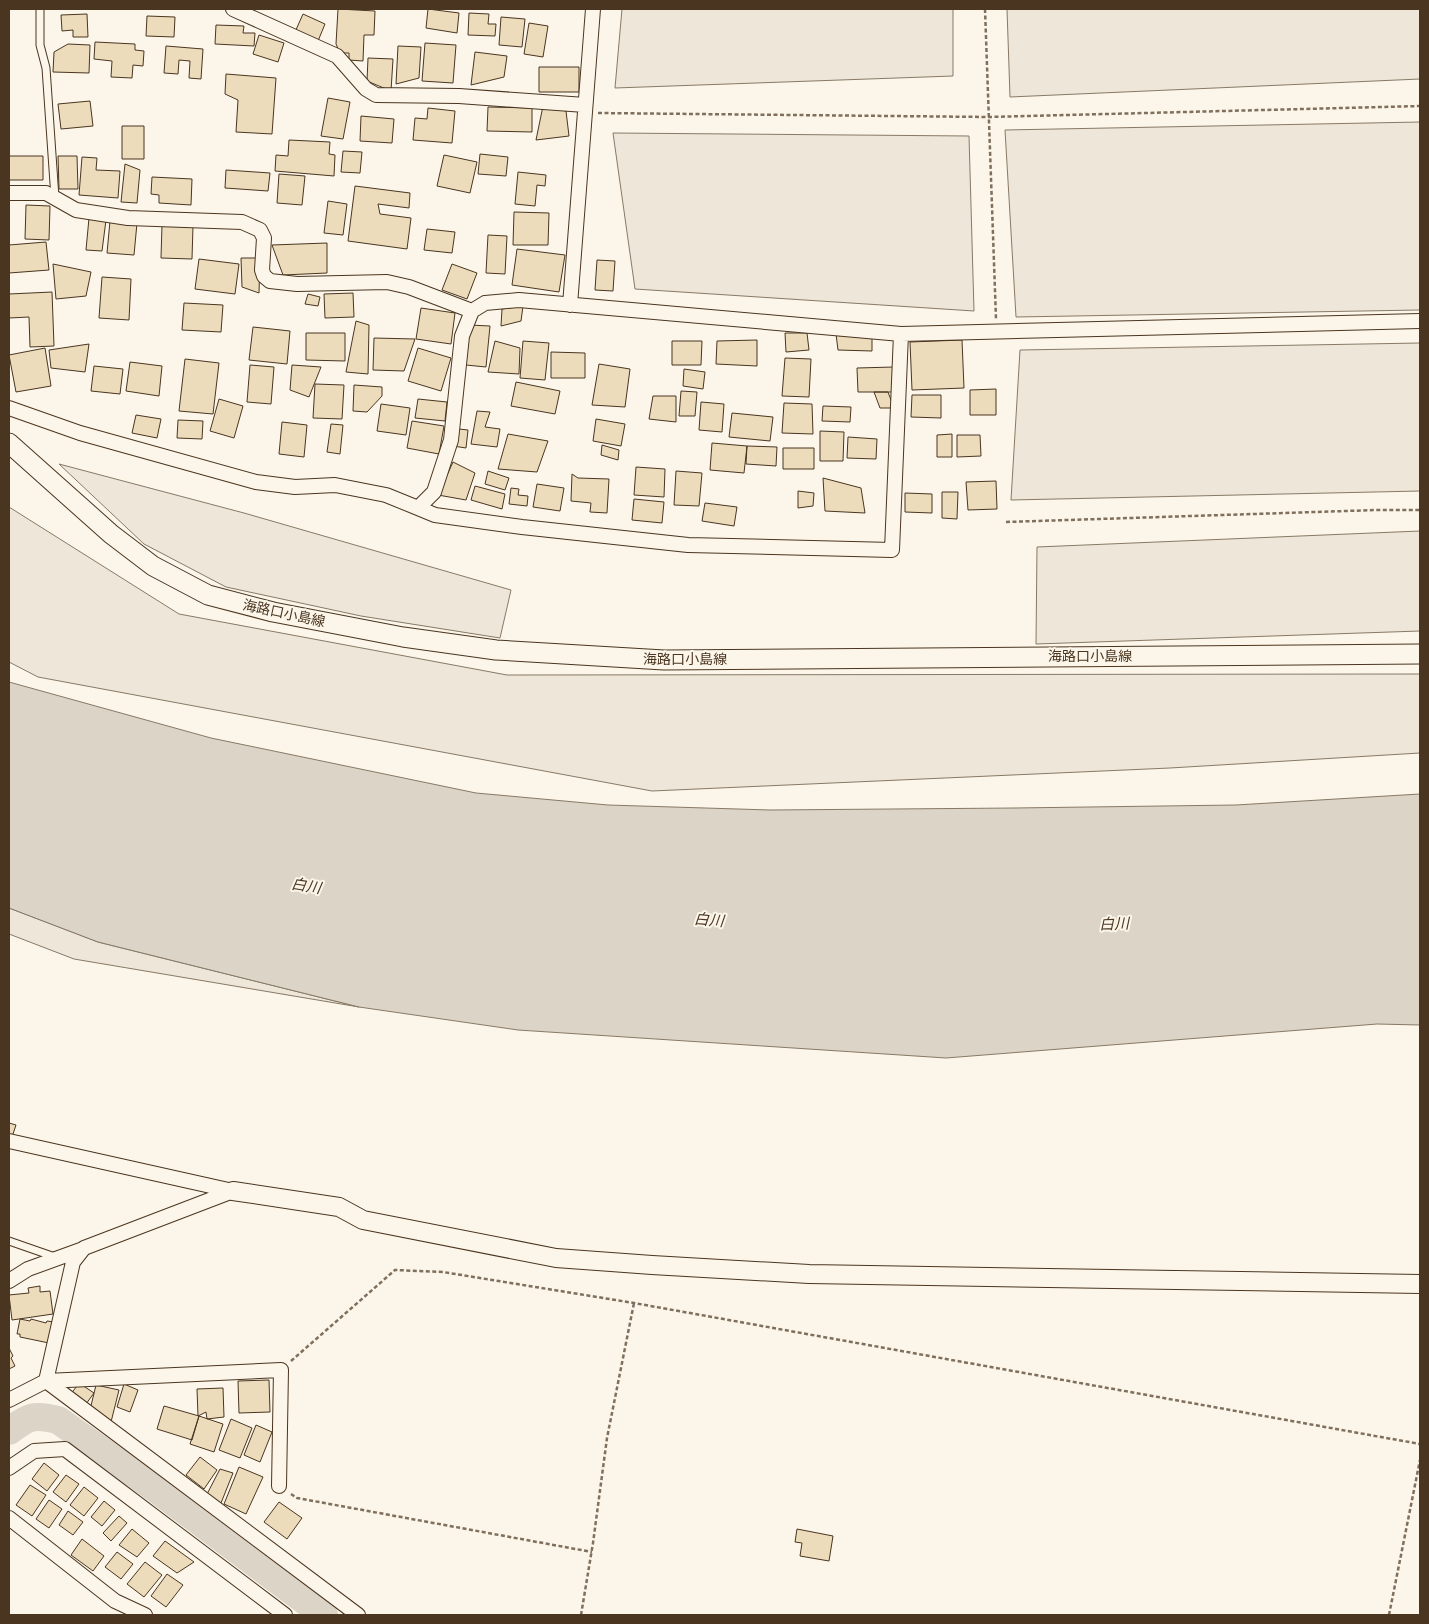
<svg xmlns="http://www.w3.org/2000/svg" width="1429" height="1624" font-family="'Roboto Serif','Noto Sans JP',serif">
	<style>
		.green { fill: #ede6d9; stroke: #887966 }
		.water { fill: #dcd4c6; stroke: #887966 }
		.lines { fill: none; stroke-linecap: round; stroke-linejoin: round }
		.river { stroke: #dcd4c6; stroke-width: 28 }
		.building { fill: #ecdcbc; stroke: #4a3520 }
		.service-casing { stroke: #4a3520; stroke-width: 9 }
		.minor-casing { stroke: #4a3520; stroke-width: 16 }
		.tertiary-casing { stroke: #4a3520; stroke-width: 20 }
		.secondary-casing { stroke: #4a3520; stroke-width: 21 }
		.path { stroke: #7f6f5c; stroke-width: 2.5; stroke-dasharray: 4 2.5; stroke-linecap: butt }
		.service { stroke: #fbf6e9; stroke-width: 7 }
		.minor { stroke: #fbf6e9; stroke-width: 14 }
		.tertiary { stroke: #fbf6e9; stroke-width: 18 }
		.secondary { stroke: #fbf6e9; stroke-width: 19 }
		.labels { text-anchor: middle; stroke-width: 4; stroke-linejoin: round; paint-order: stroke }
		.street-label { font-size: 14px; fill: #4a3520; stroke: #fbf6e9 }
		.water-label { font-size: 15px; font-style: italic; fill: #4a3520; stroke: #fbf6e9 }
	</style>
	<rect width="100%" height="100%" fill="#fbf6e9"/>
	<!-- green -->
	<path class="green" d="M622,9H953V76L615,88Z
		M1007,9H1420V79L1010,97Z
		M1420,122V310L1016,317L1005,130Z
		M613,133L969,136L974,311L635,289Z
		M1420,343V491L1011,500L1020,350Z
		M59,464L244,513L511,590L500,638L361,616L226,587L144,544Z
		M9,507L179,614L507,675L1420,674V753L1170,768L652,791L38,677L9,662Z
		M1420,531V631L1036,644L1037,547Z
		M9,908L98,942L359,1007L74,959L9,934Z"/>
	<!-- water -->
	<path class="water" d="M9,682L211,738L476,793L608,805L770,810L1014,808L1236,805L1420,794V1025L1377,1024L946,1058L518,1030L359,1007L98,942L9,908Z"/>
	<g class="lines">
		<!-- river -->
		<path class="river" d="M9,1431C29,1416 34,1414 58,1420L156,1489L324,1615"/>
	</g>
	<!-- building -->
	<path class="building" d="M338,9L375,11L374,35H364L363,61L349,60V53H340L336,44Z
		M428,9L459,13L457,33L426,28Z
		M469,13L489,14L488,24H496L495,36L468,35Z
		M87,14L88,37H73V30L62,31L61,15Z
		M303,14L325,24L318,41L295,32Z
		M147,16L175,17L174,37L146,36Z
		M501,17L525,19L522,47L499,45Z
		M529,23L548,26L543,57L524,54Z
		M216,25L244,26L243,33H255L254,46L215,44Z
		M259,35L284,43L278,62L253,54Z
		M95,42L135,44V50L144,51L143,66L133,65L132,78L111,77L112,61L94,59Z
		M425,43L456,45L453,83L422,81Z
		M68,44L90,45L89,73L53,72L54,52Z
		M166,46L203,49L201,79L189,78L190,61L179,60L178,74L164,73Z
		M398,46L421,47L419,78L396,84Z
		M475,52L507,56L504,77L471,85Z
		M368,58L393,59L391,91L367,81Z
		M539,67H579V92H539Z
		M226,74L276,78L272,134L236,132L238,100L225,94Z
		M328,98L350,102L343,139L321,136Z
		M90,101L93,126L61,129L58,104Z
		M543,106L566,111L569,136L536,140Z
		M488,107L532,108V132L487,131Z
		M428,108L455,111L452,143L413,140L415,118L427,119Z
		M361,116L394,119L392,143L360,141Z
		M122,126H144V159H122Z
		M289,140L330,142L329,154L335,155L334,176L275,171L276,155L288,156Z
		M343,151L362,152L360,173L341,172Z
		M480,154L508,157L506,176L478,174Z
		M444,155L477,162L470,193L437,186Z
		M9,156H43V180H9Z
		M58,156H77L78,189H59Z
		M82,157L97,158L96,170L120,171L118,198L79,195Z
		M125,164L140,170L137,203L121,202Z
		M226,170L270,173L268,191L225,188Z
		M518,172L546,175L545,186L537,185L535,206L515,204Z
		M279,174L305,176L302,205L277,203Z
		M152,177L192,179L191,205L159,203V195L151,194Z
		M355,186L410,193L409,208L378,204L380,214L411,218L407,249L348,241Z
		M328,201L347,204L343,235L324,233Z
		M26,205L50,206L49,240L25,239Z
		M514,212L549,213L548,245H513Z
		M89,218L106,220L102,251L86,250Z
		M110,221L137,223L134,255L107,253Z
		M162,225L193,226L192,259L161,258Z
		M427,229L455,232L452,253L424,250Z
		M488,235L507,236L505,274L486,273Z
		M46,242L49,270L9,273V245Z
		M327,243V273L283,275L272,245Z
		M517,249L565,255L559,292L512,285Z
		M241,258H260L259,293L242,287Z
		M199,259L239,264L235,294L195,289Z
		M597,260L615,261L613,291L595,290Z
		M53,264L91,272L86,296L56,299Z
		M452,264L477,273L467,299L442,290Z
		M102,277L131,279L129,320L99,318Z
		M52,292L54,346L30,347L29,317L9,318V294Z
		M353,293L354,317L325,318L324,294Z
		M308,294L320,297L318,306L305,304Z
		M184,303L223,305L221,332L182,330Z
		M523,306L521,321L501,326L502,309Z
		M421,308L455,313L451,344L416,339Z
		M356,321L369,325L368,374L346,372Z
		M469,325L490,326L486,367L466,365Z
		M253,327L290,331L287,364L249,360Z
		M306,333H345V361L306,360Z
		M785,333H807L809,350L786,352Z
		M836,334L872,338V351L838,350Z
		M374,338L415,339L404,371L373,370Z
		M757,340V366L716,364L717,341Z
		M962,340L964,388L912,390L910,342Z
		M495,341L520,348L519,374L488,372Z
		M523,341L549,343L545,380L520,378Z
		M672,341H702L701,365H672Z
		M89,344L85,372L51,368L49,350Z
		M45,348L51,386L16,392L9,355Z
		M418,348L451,358L441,391L408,381Z
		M551,352L585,353V378H551Z
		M785,358L811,359L809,397L782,396Z
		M185,359L219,363L213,414L179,411Z
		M130,362L162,366L159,396L126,391Z
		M599,364L630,369L625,407L592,405Z
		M250,365L274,367L271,404L247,402Z
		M292,365L321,367L309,397L290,390Z
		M94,366L123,369L120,394L91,391Z
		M894,367V392H858L857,368Z
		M684,369L705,372L703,389L683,386Z
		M516,382L560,391L555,414L511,406Z
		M315,384L344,385L342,419L313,418Z
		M354,385L382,387V396L367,412L353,411Z
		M996,389V415H970V390Z
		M681,391L697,392L695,416H679Z
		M874,392H888L894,408H880Z
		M912,395H941V418L911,417Z
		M653,396H676V422L649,419Z
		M219,399L243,406L234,438L210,431Z
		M418,399L447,402L445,421L415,418Z
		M701,402L724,404L722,432L699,430Z
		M784,403L812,404L813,434L782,433Z
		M381,404L410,408L406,435L377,431Z
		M823,406L851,407L850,422L822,421Z
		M477,411L490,412L485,427L500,429L497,447L471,444Z
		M732,413L773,417L770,441L729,437Z
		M136,415L161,419L157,438L132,433Z
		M596,419L625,424L621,446L593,441Z
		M178,420L203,421L202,439L177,438Z
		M412,421L444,426L439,454L407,448Z
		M282,422L307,425L304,457L279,454Z
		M331,424L343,425L340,454L327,452Z
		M459,429L468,430L466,448L453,446Z
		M820,431L844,432L843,461H820Z
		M508,434L548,441L537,472L498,469Z
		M952,434V457H937V435Z
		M957,435H980L981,456L957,457Z
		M848,437L877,439L876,459L847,458Z
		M712,443L747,446L744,473L710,470Z
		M602,445L619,450L618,460L601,455Z
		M747,446L777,447L776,466L746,464Z
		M783,448H814V469H783Z
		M453,462L475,473L466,500L438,495Z
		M636,467L665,469L664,497L634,495Z
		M488,471L509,478L505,490L485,484Z
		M676,471L702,473L699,506L674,505Z
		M572,474L578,478L609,479L607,513L590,512L591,503L571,501Z
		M823,478L861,488L865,513L825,511Z
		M996,481L997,509L968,510L966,482Z
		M537,484L564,488L560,511L533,507Z
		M475,486L505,494L502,509L471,500Z
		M511,488L519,489L518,495L528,496L527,506L509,504Z
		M798,491L814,493L813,506L798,508Z
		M942,492H958L957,519L942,518Z
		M905,493L932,494V513L905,512Z
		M634,499L664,502L662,523L632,520Z
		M705,503L737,507L734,526L702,521Z
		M9,1123L16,1125L12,1137L9,1136Z
		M40,1286V1292L50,1291L53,1314L12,1320L9,1295L29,1293L28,1288Z
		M20,1319L30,1321L31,1319L46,1323L47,1321L54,1322L49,1343L20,1337V1334H17Z
		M9,1348L13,1356L11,1358L15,1366L9,1369Z
		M269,1380L270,1412L239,1413L238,1381Z
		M79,1383L94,1393L86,1404L71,1394Z
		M124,1384L138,1390L130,1412L117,1407Z
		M96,1385L119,1390L111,1422L90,1410Z
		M223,1388L224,1417L207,1419L206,1412L198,1416L197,1389Z
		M164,1406L199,1416L192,1440L157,1429Z
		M199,1416L223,1424L214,1452L190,1444Z
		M231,1419L252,1428L240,1458L219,1450Z
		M256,1425L272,1432L260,1462L244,1455Z
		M200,1457L217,1470L204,1489L186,1475Z
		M44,1463L59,1475L47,1491L32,1479Z
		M239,1467L263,1477L246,1514L224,1504Z
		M220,1469L233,1473L221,1503L206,1496Z
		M66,1475L79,1484L66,1502L53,1492Z
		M30,1485L46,1495L32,1516L16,1505Z
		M84,1487L98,1498L84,1516L70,1505Z
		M49,1500L62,1509L49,1528L36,1519Z
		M104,1501L115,1510L102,1526L91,1517Z
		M279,1502L302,1518L287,1539L264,1522Z
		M68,1511L83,1522L73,1535L59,1525Z
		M119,1516L127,1523L111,1541L103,1533Z
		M132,1529L149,1543L137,1557L119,1545Z
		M797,1529L833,1536L829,1561L800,1556L802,1543L795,1542Z
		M82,1539L104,1556L93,1571L71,1555Z
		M165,1541L194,1562L177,1573L153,1556Z
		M117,1552L133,1564L121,1579L105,1567Z
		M145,1562L162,1575L144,1597L127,1584Z
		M167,1574L183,1585L166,1607L151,1596Z"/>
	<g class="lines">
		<defs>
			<path id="service" d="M40,9V45L46,68L55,198
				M9,1241L55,1257"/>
			<path id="minor" d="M233,9L337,56L366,89L376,95L459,96L585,105
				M9,193H46L76,210L128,218L242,222L260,230L264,238L262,270L264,276L270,281L297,284L387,282L409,287L472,311
				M570,305L593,9
				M9,408L80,433L256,482L295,487L335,485L386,495L418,508L434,492L451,440L462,336L472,311L485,303L519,300L901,334L1420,321
				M418,508L435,515L522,527L688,545L892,550L901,334
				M9,1141L233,1191
				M9,1281L28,1269L83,1249
				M46,1381L358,1615
				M46,1381L73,1262L84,1248L233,1191
				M9,1400L46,1381L281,1370L279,1486
				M9,1468L34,1451L65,1449L285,1615
				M9,1518L115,1601L145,1615"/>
			<path id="tertiary" d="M233,1191L339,1207L363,1220L556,1258L652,1265L809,1274L1420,1284"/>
			<path id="secondary" d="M9,443L111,534L153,566L208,595L273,612L403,637L496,650L664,660L1420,654"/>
		</defs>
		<!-- service casing -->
		<use href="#service" class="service-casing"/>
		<!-- minor casing -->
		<use href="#minor" class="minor-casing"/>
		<!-- tertiary casing -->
		<use href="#tertiary" class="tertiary-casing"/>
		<!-- secondary casing -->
		<use href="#secondary" class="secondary-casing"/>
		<!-- path -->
		<path class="path" d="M985,9L996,319
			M598,113L989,117L1420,106
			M1006,522L1377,510H1420
			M291,1361L395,1270L443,1272L634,1303L1420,1444
			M291,1494L297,1498L592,1552
			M581,1615L593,1543L607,1438L634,1303
			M1389,1615L1420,1460"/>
		<!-- service -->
		<use href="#service" class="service"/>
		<!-- minor -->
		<use href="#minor" class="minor"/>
		<!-- tertiary -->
		<use href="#tertiary" class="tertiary"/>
		<!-- secondary -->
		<use href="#secondary" class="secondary"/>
	</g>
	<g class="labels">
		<!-- street labels -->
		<g class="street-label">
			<text transform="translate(284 613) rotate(12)" y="5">海路口小島線</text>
			<text x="1090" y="661">海路口小島線</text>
			<text x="685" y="664">海路口小島線</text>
		</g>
		<!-- water labels -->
		<g class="water-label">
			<text transform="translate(306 886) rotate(9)" y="5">白川</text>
			<text transform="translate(709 920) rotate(5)" y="5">白川</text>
			<text transform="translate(1114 924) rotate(-2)" y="5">白川</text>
		</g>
	</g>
	<!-- border -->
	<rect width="1429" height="1624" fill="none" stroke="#4a3520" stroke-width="20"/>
</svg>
